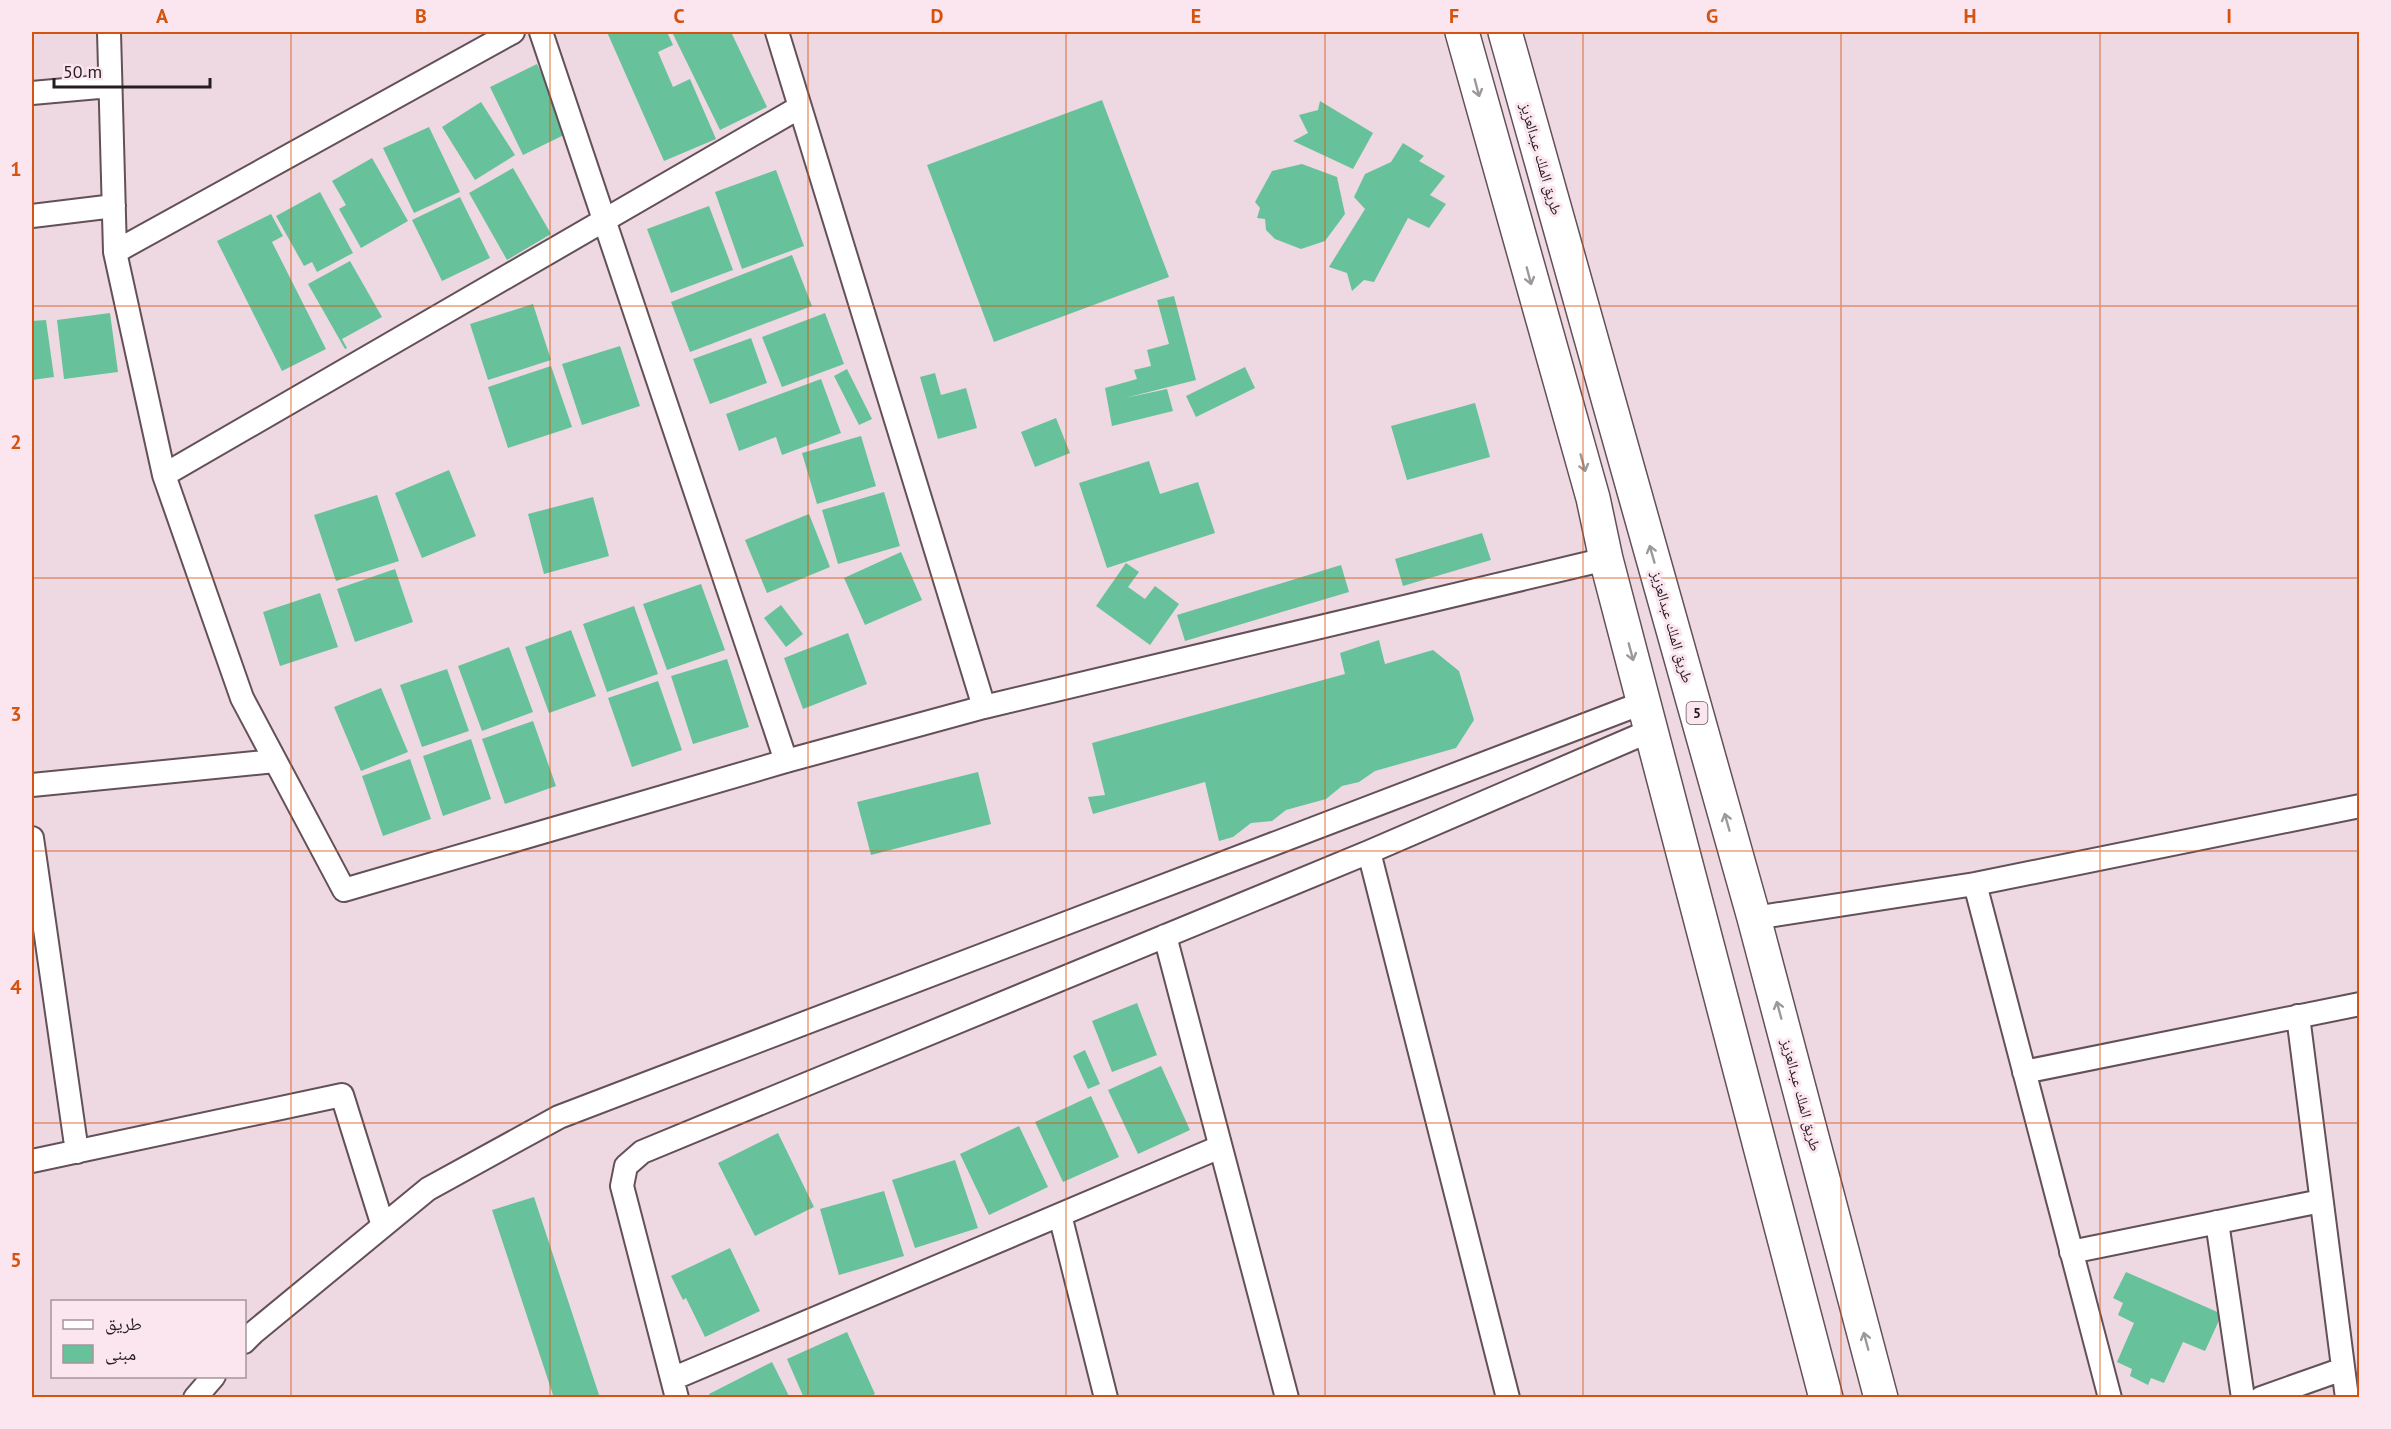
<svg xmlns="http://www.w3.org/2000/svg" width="2391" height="1429" font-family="'PT Sans','Noto Naskh Arabic',sans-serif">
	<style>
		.building { fill: #67c29b }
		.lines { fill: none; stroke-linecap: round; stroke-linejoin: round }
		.minor-casing { stroke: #635059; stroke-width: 26 }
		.trunk-casing { stroke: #635059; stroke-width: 36 }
		.minor { stroke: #fff; stroke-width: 22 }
		.trunk { stroke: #fff; stroke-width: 33 }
		.oneway { stroke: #9d999b }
		.grid { fill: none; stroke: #d4530e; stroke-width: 1.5; stroke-opacity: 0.55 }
		.labels { text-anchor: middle; stroke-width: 6; stroke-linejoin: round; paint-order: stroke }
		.shield { fill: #fbe5ef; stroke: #65595e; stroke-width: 1.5 }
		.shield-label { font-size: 14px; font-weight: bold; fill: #251d20 }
		.street-label { font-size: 15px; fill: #251d20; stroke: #fbe5ef }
		.neatline { fill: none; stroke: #d4530e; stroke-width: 2 }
		.grid-label { font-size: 20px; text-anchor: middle; font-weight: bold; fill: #d4530e }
	</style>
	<rect width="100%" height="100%" fill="#eed8e2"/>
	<!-- building -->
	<path class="building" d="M607,32H667L673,45L658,52L673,87L690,79L716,139L664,161Z
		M672,32H731L767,107L720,130Z
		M537,64L570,132L523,155L490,87Z
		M1102,100L1169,277L994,342L927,165Z
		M1320,101L1373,133L1353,169L1293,141L1308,133L1299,115L1318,110Z
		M481,102L515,155L475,180L442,127Z
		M429,127L460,192L414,213L383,148Z
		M1403,143L1424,156L1419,161L1445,176L1430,195L1446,204L1429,228L1408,218L1374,282L1364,280L1352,291L1347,273L1329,267L1365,209L1354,197L1365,174L1391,162Z
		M372,158L408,221L361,248L339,209L346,205L332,181Z
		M1302,164L1337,177L1345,214L1325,241L1301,249L1275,239L1266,230L1265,219L1257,218L1260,208L1255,202L1272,171Z
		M513,168L551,234L507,260L469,193Z
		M776,170L804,246L742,269L715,192Z
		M320,192L353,253L317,272L312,262L304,266L276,216Z
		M460,197L490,258L442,281L412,220Z
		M709,206L733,270L671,293L647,229Z
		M271,214L283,236L272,242L326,349L282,371L217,241Z
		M792,255L812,306L690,352L671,302Z
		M350,261L382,317L342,339L347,348L345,349L308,284Z
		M1174,296L1196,380L1125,398L1167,389L1173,411L1112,426L1105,388L1137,379L1134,370L1151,366L1147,350L1169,344L1157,300Z
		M533,304L551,360L488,380L470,324Z
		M110,313L118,372L64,379L57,320Z
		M825,313L844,364L782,387L762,337Z
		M46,320L54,377L32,380V321Z
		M751,338L767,383L710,404L693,359Z
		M620,346L640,406L582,425L562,364Z
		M551,366L572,427L508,448L488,387Z
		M1245,367L1255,388L1196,417L1186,396Z
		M847,369L872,419L859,425L834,376Z
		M935,373L941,395L966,388L977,428L938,439L920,377Z
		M821,379L841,433L782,455L776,437L739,451L726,414Z
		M1475,403L1490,457L1407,480L1391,426Z
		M1056,418L1070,453L1035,467L1021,432Z
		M861,436L876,486L817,504L802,453Z
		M1149,461L1160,494L1198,482L1215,533L1107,568L1079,483Z
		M449,470L476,536L422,558L395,493Z
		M884,492L900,546L838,564L822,510Z
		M377,495L399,561L336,581L314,515Z
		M593,497L609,556L544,574L528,514Z
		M809,514L830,567L767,593L745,540Z
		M1482,533L1491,560L1403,586L1395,559Z
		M901,552L922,600L865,625L844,578Z
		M1126,563L1139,572L1128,587L1145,599L1155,586L1179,604L1150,645L1096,606Z
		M1341,565L1349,592L1185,641L1177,615Z
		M395,569L413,622L355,642L337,589Z
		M701,584L725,650L667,670L643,604Z
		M320,593L338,647L280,666L263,612Z
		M781,605L803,634L786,647L764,618Z
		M634,606L658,674L607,692L583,624Z
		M571,630L596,696L549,713L525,647Z
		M848,633L867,684L803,709L784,658Z
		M1379,640L1385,664L1433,650L1459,671L1474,720L1456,748L1375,771L1359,782L1342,786L1326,799L1286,810L1272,821L1251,823L1233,837L1219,841L1205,782L1093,814L1088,797L1105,795L1092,743L1345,674L1340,653Z
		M509,647L533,712L482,731L458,666Z
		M727,659L749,727L693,744L671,676Z
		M447,669L469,731L422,747L400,685Z
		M658,681L682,750L632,767L608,698Z
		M381,688L408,752L361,771L334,707Z
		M533,721L556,786L505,804L482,739Z
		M471,739L491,799L443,816L423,756Z
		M410,759L431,819L383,836L362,776Z
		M978,772L991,824L871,855L857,802Z
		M1137,1003L1157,1055L1112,1072L1092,1021Z
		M1085,1050L1100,1084L1088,1089L1073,1056Z
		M1161,1066L1190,1130L1138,1154L1108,1090Z
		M1091,1096L1119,1157L1063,1182L1035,1122Z
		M1019,1126L1048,1187L989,1215L960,1154Z
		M778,1133L814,1207L755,1236L718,1163Z
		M955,1160L978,1228L915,1248L892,1180Z
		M884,1191L904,1256L839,1275L820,1209Z
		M534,1197L600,1398H554L492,1210Z
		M730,1248L760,1311L705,1337L686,1298L683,1300L671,1276Z
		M2126,1272L2222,1314L2205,1351L2183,1342L2164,1383L2151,1378L2148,1385L2130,1376L2132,1369L2117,1362L2134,1323L2118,1315L2123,1303L2113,1298Z
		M847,1332L875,1394L867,1398H804L787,1359Z
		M772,1362L790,1398H711L709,1394Z"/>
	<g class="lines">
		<defs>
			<path id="minor" d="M109,32L115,252L164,475L242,698L344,890L786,761L984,707L1606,559
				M541,32L786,761
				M777,32L984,707
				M32,93L110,86
				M32,216L114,206
				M115,252L513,32
				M164,475L800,107
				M32,785L275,761
				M32,838L77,1152
				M1369,852L1508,1398
				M1975,884L2110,1398
				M1754,918L1975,884L2360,806
				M1165,936L1287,1398
				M2298,1016L2347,1398
				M2024,1072L2360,1004
				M32,1161L342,1095L383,1226
				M1060,1215L1106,1398
				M2217,1222L2243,1398
				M2071,1252L2321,1201
				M244,1342L253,1333L428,1189L559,1117L1645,702
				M672,1379L1220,1147
				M195,1398L214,1376
				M677,1398L622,1186L626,1166L642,1152L1369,852L1652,730
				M2261,1398L2343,1369"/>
			<path id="trunk" d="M1462,32L1593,498L1606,559L1826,1398
				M1505,32L1754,918L1881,1398"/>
		</defs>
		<!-- minor casing -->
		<use href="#minor" class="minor-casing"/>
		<!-- trunk casing -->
		<use href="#trunk" class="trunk-casing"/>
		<!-- minor -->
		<use href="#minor" class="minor"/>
		<!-- trunk -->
		<use href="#trunk" class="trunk"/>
	</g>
	<!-- one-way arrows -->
	<defs><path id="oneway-shaft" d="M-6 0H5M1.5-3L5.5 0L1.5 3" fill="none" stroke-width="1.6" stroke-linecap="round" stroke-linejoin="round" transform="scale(1.5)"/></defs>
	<g class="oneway">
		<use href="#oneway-shaft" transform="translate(1477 88) rotate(75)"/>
		<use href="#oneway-shaft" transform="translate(1529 276) rotate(75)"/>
		<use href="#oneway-shaft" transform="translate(1583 463) rotate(74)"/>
		<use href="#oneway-shaft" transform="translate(1652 554) rotate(-106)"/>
		<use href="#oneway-shaft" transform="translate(1631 652) rotate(75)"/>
		<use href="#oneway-shaft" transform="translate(1727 822) rotate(-106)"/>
		<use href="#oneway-shaft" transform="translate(1779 1010) rotate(-105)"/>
		<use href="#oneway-shaft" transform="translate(1866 1341) rotate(-105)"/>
	</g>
	<!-- grid -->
	<path class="grid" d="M291,32V1398M550,32V1398M808,32V1398M1066,32V1398M1325,32V1398M1583,32V1398M1841,32V1398M2100,32V1398M32,306H2360M32,578H2360M32,851H2360M32,1123H2360"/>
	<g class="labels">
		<!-- shield labels -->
		<rect class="shield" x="1686.5" y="702" width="21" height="22" rx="4.5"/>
		<g class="shield-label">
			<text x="1697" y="718">5</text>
		</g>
		<!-- street labels -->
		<g class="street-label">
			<text transform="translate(1541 159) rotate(74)" y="5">طريق الملك عبدالعزيز</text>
			<text transform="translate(1672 627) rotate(74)" y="5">طريق الملك عبدالعزيز</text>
			<text transform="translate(1801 1095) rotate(75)" y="5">طريق الملك عبدالعزيز</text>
		</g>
	</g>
	<!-- border -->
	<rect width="2391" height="1429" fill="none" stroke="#fbe5ef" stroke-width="66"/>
	<!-- legend -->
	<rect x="51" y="1300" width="195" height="78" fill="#fbe5ef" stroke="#a5959c" stroke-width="1.5"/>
	<rect x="63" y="1320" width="30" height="9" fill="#ffffff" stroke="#a5959c" stroke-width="1.5"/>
	<text x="105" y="1330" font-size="18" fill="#251d20">طريق</text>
	<rect x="63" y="1345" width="30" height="18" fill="#67c29b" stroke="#a5959c" stroke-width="1.5"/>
	<text x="105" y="1360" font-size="18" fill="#251d20">مبنى</text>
	<!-- scale -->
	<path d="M54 78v9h156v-9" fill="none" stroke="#251d20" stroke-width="3"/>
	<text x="63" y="78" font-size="18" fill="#251d20" stroke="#fbe5ef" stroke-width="4.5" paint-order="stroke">50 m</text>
	<rect x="33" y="33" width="2325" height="1363" class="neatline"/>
	<g class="grid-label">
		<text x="162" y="23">A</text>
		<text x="421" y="23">B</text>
		<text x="679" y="23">C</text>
		<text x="937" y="23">D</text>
		<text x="1196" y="23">E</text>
		<text x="1454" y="23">F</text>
		<text x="1712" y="23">G</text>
		<text x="1970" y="23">H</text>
		<text x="2229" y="23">I</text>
		<text x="16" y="176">1</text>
		<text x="16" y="449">2</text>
		<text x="16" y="721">3</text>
		<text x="16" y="994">4</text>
		<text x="16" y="1267">5</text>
	</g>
</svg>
